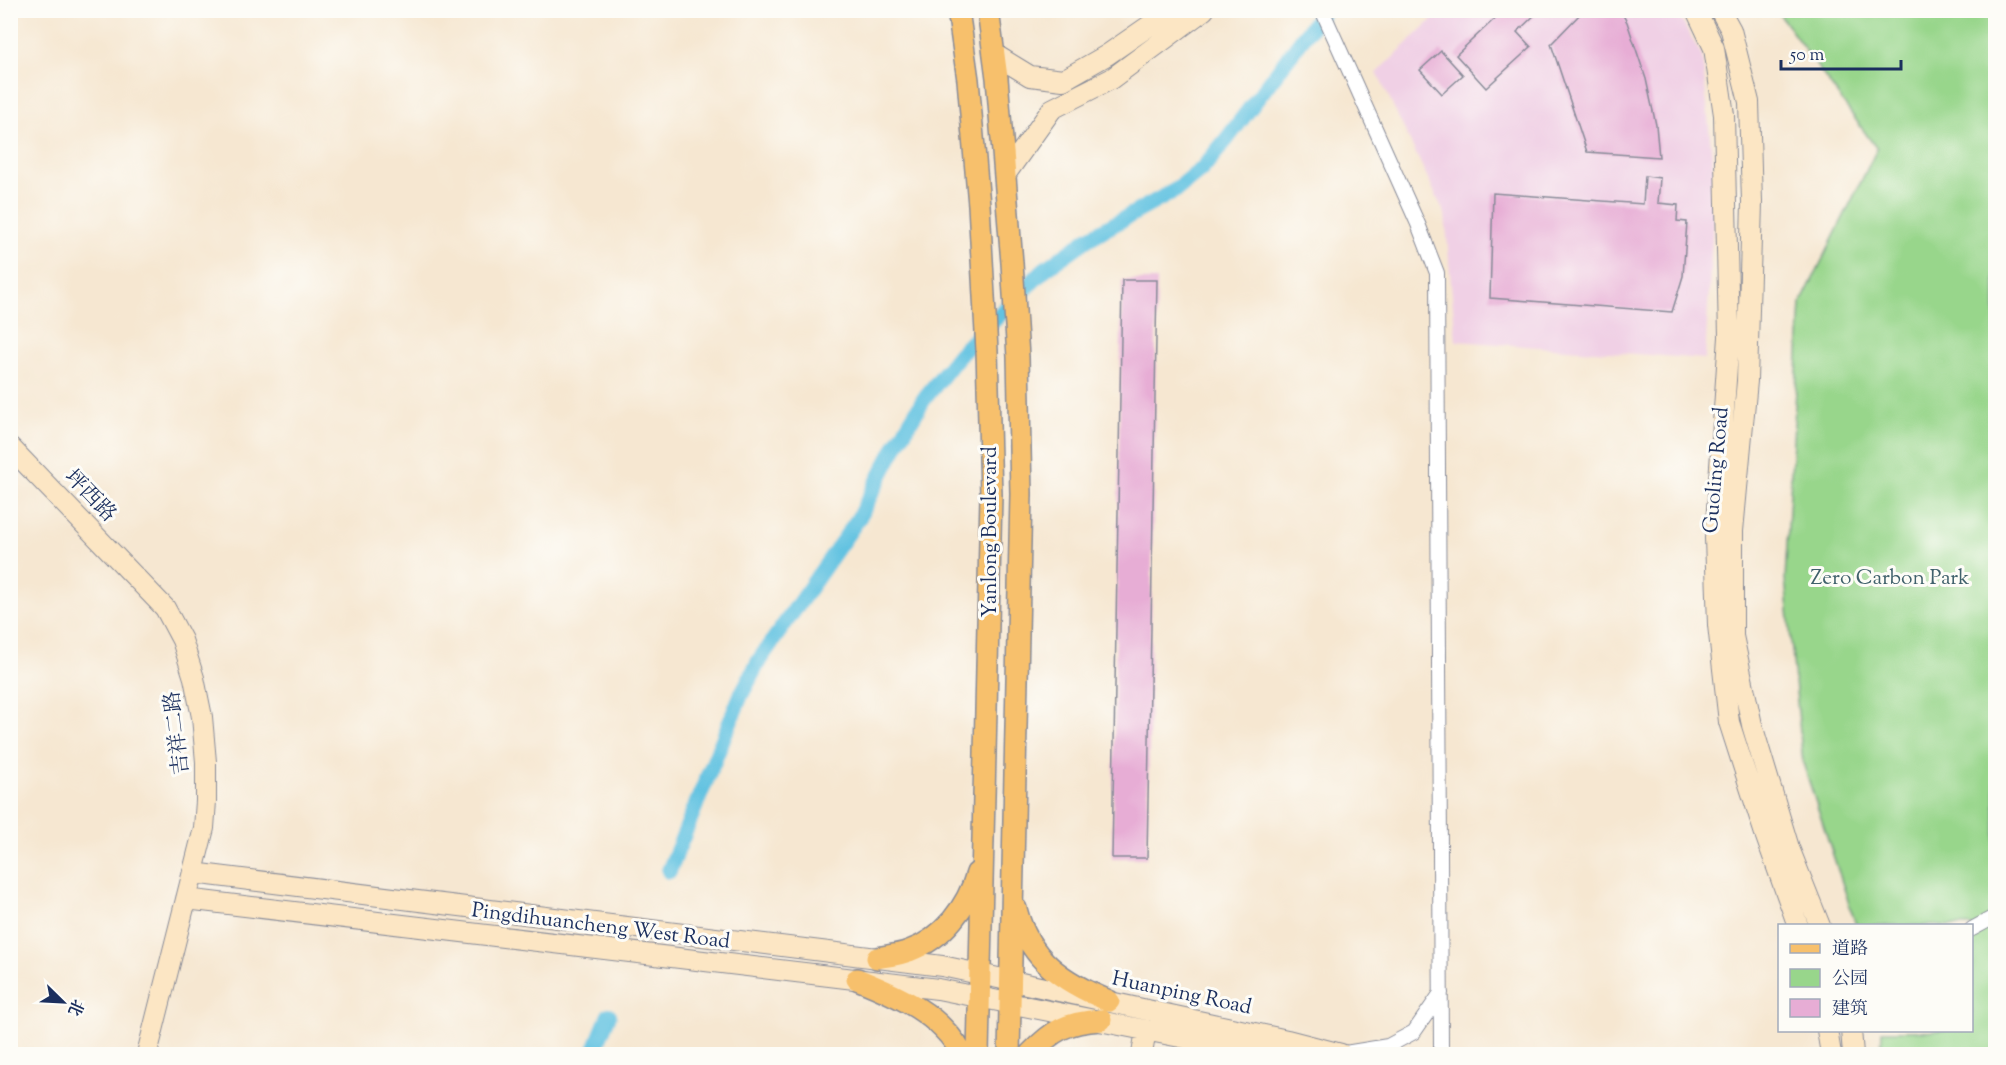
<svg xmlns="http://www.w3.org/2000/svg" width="2006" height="1065" font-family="'Sorts Mill Goudy','Noto Serif SC',serif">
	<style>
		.built { fill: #f0d0e5 }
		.green { fill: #98d68b; stroke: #5a8274; stroke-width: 1.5 }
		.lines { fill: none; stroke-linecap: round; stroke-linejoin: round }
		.canal { stroke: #62c2e1; stroke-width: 16 }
		.building { fill: #e7add5 }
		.street-casing { stroke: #888b98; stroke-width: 16 }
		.secondary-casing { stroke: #888b98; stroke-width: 22 }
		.primary-casing { stroke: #888b98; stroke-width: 24 }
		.street { stroke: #fff; stroke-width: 14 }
		.secondary { stroke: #fce6c4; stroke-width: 20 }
		.primary { stroke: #f7c06c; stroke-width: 21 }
		.labels { text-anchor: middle; stroke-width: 6; stroke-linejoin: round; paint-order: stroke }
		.street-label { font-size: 21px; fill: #1b2f5e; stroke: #fdfcf7 }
		.park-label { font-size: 21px; fill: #40616c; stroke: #fdfcf7 }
	</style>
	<rect width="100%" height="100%" fill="#fdfcf7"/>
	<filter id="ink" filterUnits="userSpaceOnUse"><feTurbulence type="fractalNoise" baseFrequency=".0167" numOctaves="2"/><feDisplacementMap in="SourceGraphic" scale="12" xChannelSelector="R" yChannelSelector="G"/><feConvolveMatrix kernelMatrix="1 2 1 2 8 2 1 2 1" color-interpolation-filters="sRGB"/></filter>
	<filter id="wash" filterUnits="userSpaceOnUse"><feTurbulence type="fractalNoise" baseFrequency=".008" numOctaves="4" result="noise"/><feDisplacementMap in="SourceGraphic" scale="24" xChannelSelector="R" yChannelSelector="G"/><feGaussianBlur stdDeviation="1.35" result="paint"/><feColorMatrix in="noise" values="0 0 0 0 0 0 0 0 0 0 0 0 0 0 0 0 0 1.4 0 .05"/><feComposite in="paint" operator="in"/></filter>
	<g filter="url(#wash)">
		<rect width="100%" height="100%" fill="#f6e7d1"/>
		<!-- built -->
		<path class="built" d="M1441,11H1676L1702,56L1715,186L1705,359L1456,341L1445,214L1377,73Z"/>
		<!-- green -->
		<path class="green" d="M1777,11H1995V1054H1881L1882,1031L1972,1030V926L1856,925L1803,763L1785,579L1801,303L1877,149Z"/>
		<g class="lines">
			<!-- canal -->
			<path class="canal" d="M669,871L741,695L760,659L858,519L897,444L924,399L959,355L1045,269L1089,238L1176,190L1202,169L1226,140L1324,10
				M593,1054L609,1015"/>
		</g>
		<g id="blocks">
			<!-- building -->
			<path class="building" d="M1504,10H1540L1517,32L1531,47L1486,88L1456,55Z
				M1584,10H1620L1627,22L1646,79L1656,125L1659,157L1587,152L1551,44Z
				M1441,51L1463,75L1442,94L1420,70Z
				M1645,176L1660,178L1658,203L1678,205L1677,221L1687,222L1683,276L1672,312L1490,298L1493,193L1643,204Z
				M1122,280H1157L1147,858H1112Z"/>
		</g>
	</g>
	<g filter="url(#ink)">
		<use href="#blocks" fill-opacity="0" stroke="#888b98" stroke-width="1.5"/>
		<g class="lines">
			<defs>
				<path id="street" d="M1322,10L1418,224L1437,273L1441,1047L1443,1054
					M1972,929L1996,916
					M1339,1054L1388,1046L1414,1032L1441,993"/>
				<path id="secondary" d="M1696,10L1714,48L1724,115L1729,337L1715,538L1718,625L1729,722L1765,834L1798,926
					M1720,10L1731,30L1749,102L1752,202L1747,381L1733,531V636L1752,725L1789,848L1820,926
					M994,54L1030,76L1063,80L1107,55L1172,10
					M1005,175L1052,109L1111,79L1204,10
					M10,447L165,608L182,640L194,678L202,717L206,762V801L204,828L147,1054
					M193,873L942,966L1287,1040L1341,1054
					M186,899L938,989L1266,1054
					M1827,1030L1831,1054
					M1851,1030L1853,1054
					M1142,1054L1146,1030"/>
				<path id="primary" d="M958,10L968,80L979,205L987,351L991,495L978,1054
					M988,10L997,78L1012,263L1018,357L1021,494L1009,1054
					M1016,909C1029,960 1063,982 1109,1001
					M877,958C887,956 899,955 909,951C943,939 968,906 977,873
					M857,979C897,995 941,1014 962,1054
					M1030,1054C1053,1030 1067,1022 1101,1020"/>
			</defs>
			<!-- street casing -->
			<use href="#street" class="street-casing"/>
			<!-- secondary casing -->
			<use href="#secondary" class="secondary-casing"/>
			<!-- primary casing -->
			<use href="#primary" class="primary-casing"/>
			<!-- street -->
			<use href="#street" class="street"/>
			<!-- secondary -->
			<use href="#secondary" class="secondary"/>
			<!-- primary -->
			<use href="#primary" class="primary"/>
		</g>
	</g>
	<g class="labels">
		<!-- street labels -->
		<g class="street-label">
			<text transform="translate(1715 470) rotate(-85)" y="7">Guoling Road</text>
			<text transform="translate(91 495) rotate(46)" y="7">坪西路</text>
			<text transform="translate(989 532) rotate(-90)" y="7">Yanlong Boulevard</text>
			<text transform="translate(176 733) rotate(-97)" y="7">吉祥二路</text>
			<text transform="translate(601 925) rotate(7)" y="7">Pingdihuancheng West Road</text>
			<text transform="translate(1182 992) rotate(12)" y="7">Huanping Road</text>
		</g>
		<!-- park labels -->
		<g class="park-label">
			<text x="1890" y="584">Zero Carbon Park</text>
		</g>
	</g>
	<!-- margin -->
	<rect width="2006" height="1065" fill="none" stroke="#fdfcf7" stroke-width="36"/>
	<!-- legend -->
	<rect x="1778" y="924" width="195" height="108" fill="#fdfcf7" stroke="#a3aaba" stroke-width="1.5"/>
	<rect x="1790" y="944" width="30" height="9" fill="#f7c06c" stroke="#a3aaba" stroke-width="1.5"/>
	<text x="1832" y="954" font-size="18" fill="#1b2f5e">道路</text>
	<rect x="1790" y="969" width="30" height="18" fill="#98d68b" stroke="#a3aaba" stroke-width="1.5"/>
	<text x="1832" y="984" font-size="18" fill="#1b2f5e">公园</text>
	<rect x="1790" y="999" width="30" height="18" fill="#e7add5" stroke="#a3aaba" stroke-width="1.5"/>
	<text x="1832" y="1014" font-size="18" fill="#1b2f5e">建筑</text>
	<!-- north arrow -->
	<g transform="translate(63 1002) rotate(114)" stroke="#fdfcf7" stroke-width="4.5" paint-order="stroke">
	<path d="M0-4.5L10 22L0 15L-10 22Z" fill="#1b2f5e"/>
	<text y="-9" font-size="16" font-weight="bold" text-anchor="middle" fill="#1b2f5e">北</text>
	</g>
	<!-- scale -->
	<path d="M1781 60v9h120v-9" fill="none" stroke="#1b2f5e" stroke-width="3"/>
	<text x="1790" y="60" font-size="18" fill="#1b2f5e" stroke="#fdfcf7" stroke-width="4.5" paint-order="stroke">50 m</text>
</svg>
